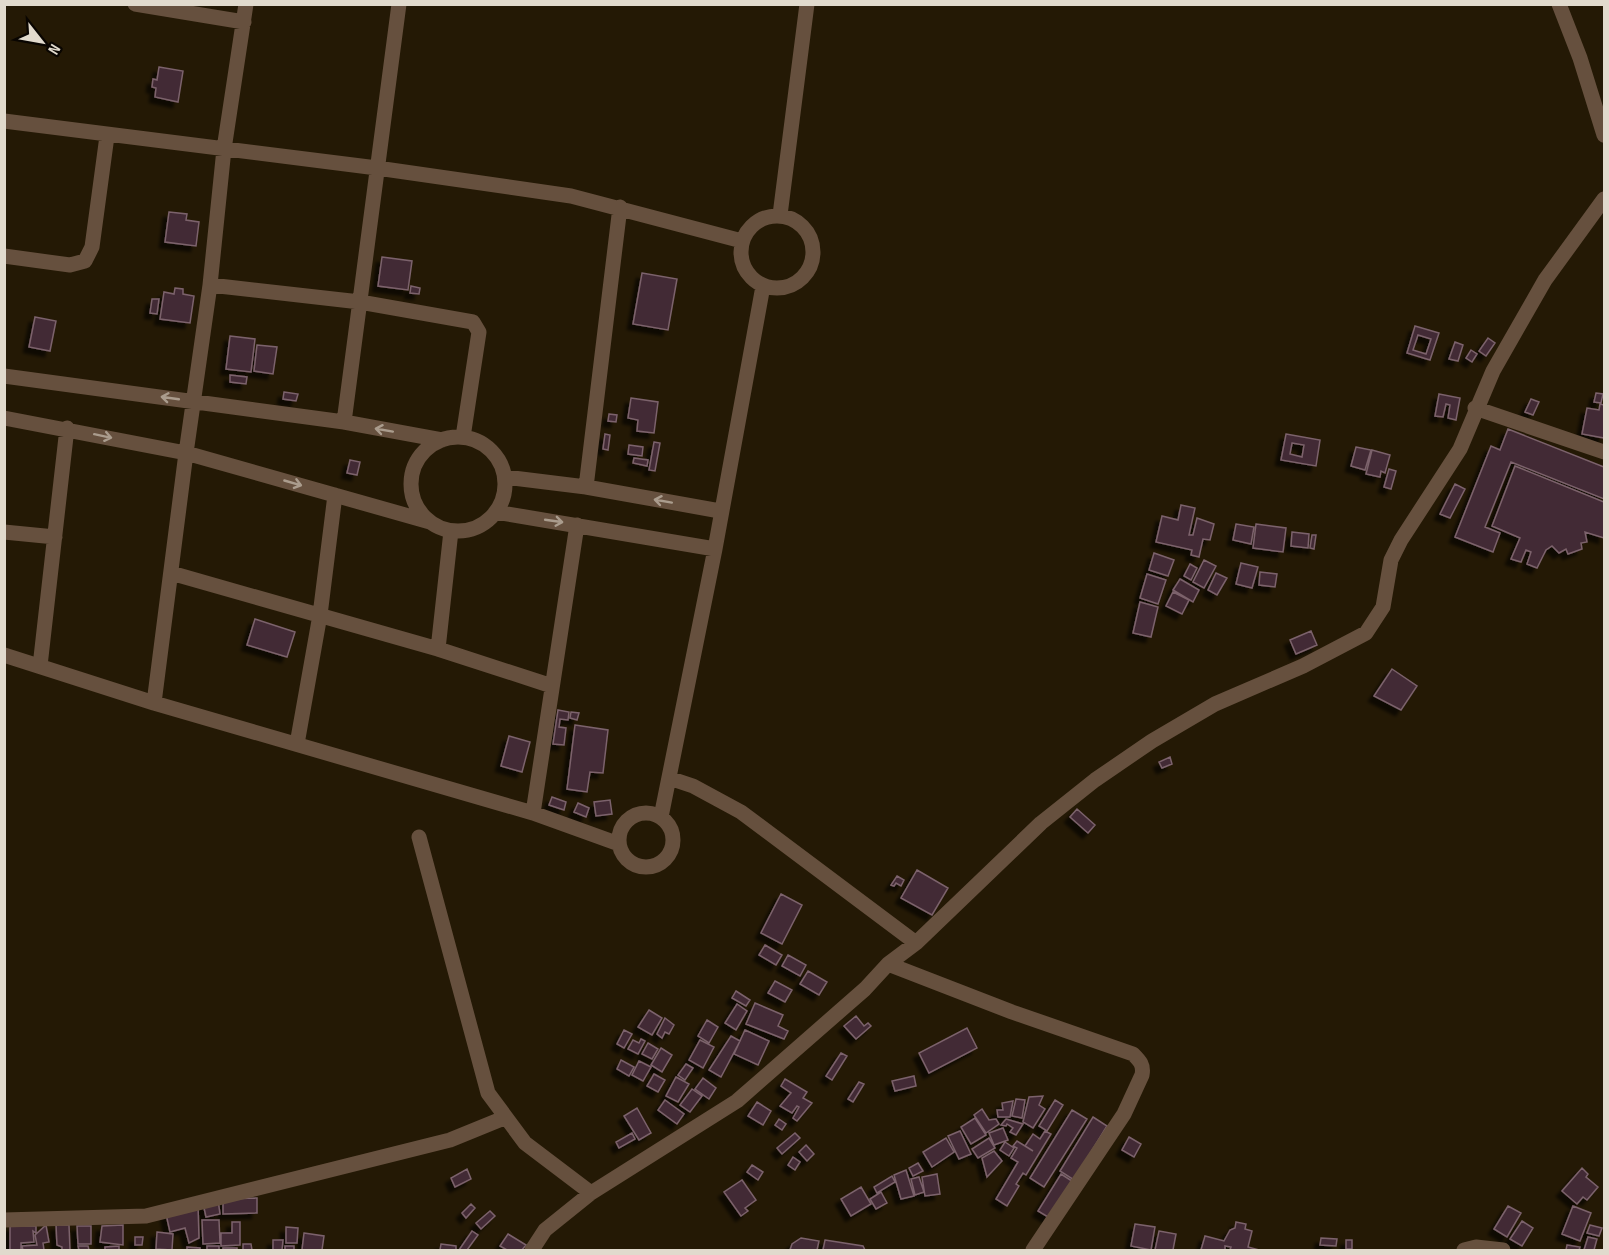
<svg xmlns="http://www.w3.org/2000/svg" width="1609" height="1255" font-family="'Sofia Sans Condensed',sans-serif">
	<style>
		.building { fill: #422b34; stroke: #7c626c; stroke-width: 1.5; fill-rule: evenodd; filter: url(#shadow) }
		.lines { fill: none; stroke-linecap: round; stroke-linejoin: round }
		.minor { stroke: #66503e; stroke-width: 15 }
		.oneway { stroke: #aa9c8d }
	</style>
	<defs>
		<filter id="shadow"><feDropShadow dx="-5.5" dy="5.5" stdDeviation="1.5" flood-color="#0009"/></filter>
	</defs>
	<rect width="100%" height="100%" fill="#241905"/>
	<!-- building -->
	<path class="building" d="M159,67L183,71L178,102L155,97L156,88L152,87L153,79L157,80Z
		M169,212L187,214L186,220L199,222L196,246L165,242Z
		M382,257L412,261L408,290L378,286Z
		M642,273L677,279L668,330L633,324Z
		M411,286L420,288L419,294L410,293Z
		M175,288L183,289V294L194,296L190,323L160,319L164,292L174,294Z
		M152,299H159L157,314L150,313Z
		M35,317L56,321L50,351L29,347Z
		M1415,326L1439,333L1430,360L1407,353ZM1418,335L1431,339L1426,354L1413,350Z
		M230,336L255,339L251,372L226,369Z
		M1488,338L1495,343L1486,356L1479,351Z
		M1455,342L1463,345L1458,361L1449,359Z
		M257,345L277,347L273,374L254,371Z
		M1471,350L1477,354L1472,362L1466,358Z
		M230,375L247,377L246,384L230,382Z
		M284,392L298,394L296,401L283,399Z
		M1596,393L1603,394L1601,403L1594,402Z
		M1439,394L1460,398L1456,420L1448,418L1450,405L1446,404L1443,417L1435,416Z
		M631,398L658,402L654,433L637,431L638,420L628,418Z
		M1531,399L1539,402L1533,415L1525,412Z
		M1600,404L1604,405V438L1582,434L1587,408L1599,410Z
		M609,414L617,415L616,422L608,421Z
		M1508,429L1604,467V499L1511,462L1485,527L1500,533L1493,552L1455,537L1491,446L1500,450Z
		M605,434L610,435L608,450L603,449Z
		M1286,434L1320,440L1316,466L1281,460ZM1292,443L1304,445L1302,457L1290,454Z
		M654,442L660,443L655,471L649,470Z
		M629,445L643,447L642,456L628,454Z
		M1356,447L1371,450L1365,470L1351,466Z
		M1372,450L1390,455L1385,473L1381,471L1380,477L1366,474Z
		M634,458L648,460L647,466L633,463Z
		M350,460L360,462L357,475L347,473Z
		M1515,466L1604,502V538L1585,532L1587,542L1581,543L1582,549L1568,554L1566,549L1559,553L1552,546L1546,550L1537,568L1527,564L1531,552L1526,550L1521,562L1511,559L1520,538L1492,526Z
		M1389,469L1396,471L1391,489L1384,487Z
		M1455,484L1465,489L1450,518L1440,514Z
		M1181,505L1195,508L1189,535H1193L1197,518L1214,524L1210,540L1203,539L1199,557L1191,555L1192,550L1156,542L1162,516L1178,520Z
		M1236,524L1254,527L1251,544L1233,540Z
		M1256,524L1286,528L1283,552L1253,548Z
		M1292,532L1309,534L1308,548L1291,546Z
		M1312,535H1316L1314,549L1310,548Z
		M1154,553L1174,560L1168,576L1149,570Z
		M1204,560L1216,566L1204,588L1193,582Z
		M1241,563L1258,567L1252,588L1236,584Z
		M1190,564L1197,568L1191,580L1184,576Z
		M1260,572L1277,574L1275,587L1259,585Z
		M1216,573L1227,578L1217,595L1208,590Z
		M1147,574L1166,580L1158,604L1140,598Z
		M1180,579L1199,590L1193,602L1173,590Z
		M1173,592L1189,600L1182,614L1166,606Z
		M1140,602L1158,607L1151,637L1133,633Z
		M255,619L295,632L287,657L247,645Z
		M1311,631L1317,645L1296,654L1290,640Z
		M1392,669L1417,686L1401,710L1374,696Z
		M558,710L569,712L568,720L560,719L559,727L566,728L564,745L553,744Z
		M571,712L579,713L577,720L570,718Z
		M575,725L608,730L603,773L590,772L587,792L567,789Z
		M509,736L530,742L522,772L501,766Z
		M1170,757L1172,764L1162,768L1159,762Z
		M552,797L566,802L564,810L549,805Z
		M610,800L612,814L596,816L594,802Z
		M578,803L589,808L586,817L574,812Z
		M1077,809L1095,825L1088,833L1070,817Z
		M917,870L948,888L932,915L901,898Z
		M897,876L904,880L901,886L896,883L894,886L891,885Z
		M781,894L802,905L782,944L761,933Z
		M765,945L782,955L776,965L759,955Z
		M788,955L806,965L800,976L782,966Z
		M808,971L827,982L819,995L800,984Z
		M775,981L792,990L785,1002L768,993Z
		M736,991L750,1000L746,1006L732,998Z
		M755,1003L783,1015L778,1026L788,1031L784,1039L746,1024Z
		M737,1004L747,1011L736,1030L725,1023Z
		M649,1010L662,1018L652,1035L638,1027Z
		M856,1016L864,1026L868,1023L871,1026L856,1039L844,1026Z
		M665,1018L674,1025L669,1034L665,1032L662,1038L657,1034Z
		M707,1020L718,1027L709,1043L698,1036Z
		M967,1028L977,1048L929,1073L919,1053Z
		M624,1030L632,1034L624,1048L617,1044Z
		M745,1030L769,1041L758,1065L734,1054Z
		M731,1036L740,1041L721,1077L709,1070Z
		M641,1039L645,1041L638,1054L628,1049L633,1040L639,1043Z
		M700,1040L714,1047L703,1068L689,1060Z
		M648,1043L658,1049L652,1059L642,1054Z
		M661,1048L672,1055L662,1072L651,1065Z
		M841,1053L847,1056L832,1080L826,1076Z
		M621,1060L634,1067L629,1076L617,1069Z
		M639,1061L651,1067L643,1081L632,1075Z
		M686,1064L693,1068L685,1080L678,1075Z
		M654,1074L665,1080L658,1092L647,1086Z
		M914,1076L916,1086L895,1091L892,1081Z
		M676,1077L689,1084L678,1102L666,1096Z
		M703,1078L716,1088L709,1099L695,1089Z
		M785,1079L807,1092L803,1098L812,1103L797,1121L793,1118L799,1107L797,1106L792,1113L780,1106L791,1093L781,1086Z
		M859,1082L864,1084L853,1102L848,1099Z
		M692,1089L702,1096L690,1112L680,1105Z
		M1043,1096L1039,1105L1045,1109L1033,1128L1023,1122L1029,1097Z
		M1016,1099L1025,1100L1022,1118L1012,1116Z
		M665,1100L684,1114L677,1124L658,1110Z
		M1055,1100L1063,1105L1047,1131L1039,1126Z
		M1013,1101L1010,1117H998L997,1110H1003L1002,1103Z
		M757,1102L771,1111L763,1125L748,1116Z
		M637,1108L651,1133L639,1140L624,1116Z
		M982,1109L989,1120L996,1119L999,1124L986,1133L974,1115Z
		M1072,1110L1087,1119L1044,1187L1030,1178Z
		M1093,1117L1107,1126L1074,1180L1060,1171Z
		M975,1118L986,1135L971,1144L961,1127Z
		M779,1119L786,1124L782,1130L775,1125Z
		M1006,1119L1023,1124L1016,1135L1010,1132L1013,1128L1007,1124L1006,1126L1001,1125Z
		M1003,1128L1008,1140L994,1145L989,1133Z
		M960,1131L971,1154L959,1159L948,1136Z
		M1045,1131L1051,1134L1026,1175L1023,1173L1016,1184L1019,1186L1007,1206L996,1199L1018,1162L1011,1158L1017,1148L1013,1146L1017,1141L1033,1151L1025,1146L1033,1134L1040,1139Z
		M632,1133L635,1139L619,1148L616,1142Z
		M795,1133L800,1138L782,1154L777,1148Z
		M1129,1137L1141,1144L1134,1157L1122,1150Z
		M946,1138L954,1152L932,1167L923,1152Z
		M989,1138L995,1148L978,1158L972,1149Z
		M1005,1142L1014,1148L1009,1156L1000,1150Z
		M806,1145L814,1154L807,1161L799,1152Z
		M994,1151L1002,1161L987,1177L982,1158Z
		M793,1157L800,1162L795,1170L788,1165Z
		M918,1163L923,1171L913,1176L909,1168Z
		M752,1165L763,1172L758,1180L747,1172Z
		M1582,1168L1588,1174L1586,1177L1598,1187L1587,1200L1583,1197L1577,1204L1562,1191Z
		M467,1169L471,1179L455,1187L451,1178Z
		M906,1170L914,1196L901,1199L894,1175Z
		M937,1174L940,1194L925,1196L922,1177Z
		M1061,1174L1075,1183L1053,1220L1038,1211Z
		M892,1176L895,1182L877,1193L874,1187Z
		M919,1177L924,1192L915,1195L911,1179Z
		M742,1180L756,1200L745,1208L748,1211L741,1216L724,1192Z
		M861,1187L871,1204L851,1216L841,1199Z
		M881,1192L887,1203L876,1209L870,1199Z
		M257,1198V1213L223,1214V1199Z
		M218,1200L220,1214L206,1217L203,1203Z
		M471,1204L475,1208L466,1218L462,1213Z
		M198,1205L199,1238L189,1243L185,1228L170,1232L166,1214Z
		M1508,1206L1521,1213L1507,1237L1494,1229Z
		M1573,1206L1591,1213L1580,1241L1562,1234Z
		M490,1211L495,1216L481,1229L476,1223Z
		M202,1220H219L220,1243L203,1244Z
		M1522,1221L1533,1228L1522,1246L1510,1239Z
		M232,1222H240V1245L221,1246V1233H232Z
		M1236,1222L1246,1224L1245,1229L1252,1231L1248,1247L1259,1250H1230L1231,1247L1225,1246V1250H1201L1205,1236L1224,1241L1230,1230L1235,1228Z
		M1135,1224L1155,1227L1151,1250L1131,1246Z
		M46,1225L49,1242L43,1243L44,1250H23L22,1246L37,1245L35,1235Z
		M56,1225H69L70,1250H62V1247L57,1245Z
		M123,1225V1245L100,1242L102,1226Z
		M1590,1225L1602,1228L1599,1236L1587,1233Z
		M10,1226H36V1233L33,1231L34,1242L21,1243V1250H10Z
		M77,1226H91V1244H78Z
		M286,1227L298,1228L297,1243H286Z
		M472,1231L478,1235L467,1250H459Z
		M1159,1231L1176,1234L1173,1250H1155Z
		M157,1232L173,1234L172,1250L156,1249Z
		M304,1233L324,1236L322,1250H302Z
		M508,1234L526,1245L522,1250H507L500,1246Z
		M135,1237H143L142,1245H135Z
		M1588,1237L1597,1239L1594,1250H1584Z
		M801,1238L819,1241L817,1250H790L792,1244Z
		M1321,1238L1337,1239L1336,1246L1320,1245Z
		M273,1240H283L282,1250H273Z
		M825,1240L863,1246L865,1250H823Z
		M1346,1240H1352V1249H1346Z
		M243,1244H251L252,1250H243Z
		M441,1244L456,1246V1250H440Z
		M1567,1245L1580,1247L1579,1250H1566Z
		M78,1246H88L89,1250H79Z
		M119,1246V1250H105V1247Z
		M207,1246H219V1250H207Z
		M285,1246H294V1250H285Z
		M187,1247L200,1248V1250H187Z
		M223,1248H237V1250H223Z"/>
	<g class="lines">
		<!-- minor -->
		<path class="minor" d="M135,4L244,22
			M1559,4L1580,58L1604,135
			M4,121L377,168L571,196L742,241
			M780,215L807,4
			M741 252a36 36 0 1 1 72 0a36 36 0 1 1-72 0Z
			M4,256L70,265L85,261L92,247L107,136
			M210,285L360,302L473,322L479,332L463,437
			M4,376L344,422L442,440
			M1475,408L1604,452
			M4,418L186,453L430,522
			M344,422L399,4
			M411 484a47 47 0 1 1 94 0a47 47 0 1 1-94 0Z
			M505,477L586,487L720,511
			M586,487L620,207
			M496,512L715,549
			M4,532L55,537
			M171,573L438,649L552,686
			M438,649L451,531
			M4,655L154,703L533,813L619,844
			M40,666L67,428
			M154,703L186,453L210,285L224,149L246,4
			M297,744L320,615L335,495
			M669,778L693,786L741,812L916,943
			M533,813L577,525
			M619 840a27 27 0 1 1 54 0a27 27 0 1 1-54 0Z
			M661,817L715,549L763,286
			M419,837L488,1093L525,1143L591,1193
			M888,964L1012,1012L1133,1054C1140,1061 1144,1065 1142,1075L1124,1114L1033,1250
			M4,1220L146,1216L450,1140L504,1118
			M532,1250L545,1230L591,1193L737,1101L865,989L888,964L916,943L1041,823L1095,780L1152,741L1215,704L1303,666L1366,633L1383,607L1391,560L1401,540L1460,449L1493,371L1545,280L1604,199
			M1464,1250L1476,1247L1503,1250"/>
	</g>
	<!-- one-way arrows -->
	<defs><path id="oneway-shaft" d="M-6 0H5M1.5-3L5.5 0L1.5 3" fill="none" stroke-width="1.6" stroke-linecap="round" stroke-linejoin="round" transform="scale(1.5)"/></defs>
	<g class="oneway">
		<use href="#oneway-shaft" transform="translate(170 398) rotate(-172)"/>
		<use href="#oneway-shaft" transform="translate(384 430) rotate(-170)"/>
		<use href="#oneway-shaft" transform="translate(103 436) rotate(12)"/>
		<use href="#oneway-shaft" transform="translate(293 483) rotate(16)"/>
		<use href="#oneway-shaft" transform="translate(663 501) rotate(-170)"/>
		<use href="#oneway-shaft" transform="translate(554 521) rotate(8)"/>
	</g>
	<!-- border -->
	<rect width="1609" height="1255" fill="none" stroke="#e1dacd" stroke-width="12"/>
	<!-- north arrow -->
	<g transform="translate(42 42) rotate(121)" stroke="#090501" stroke-width="4.5" paint-order="stroke">
	<path d="M0-4.5L10 22L0 15L-10 22Z" fill="#e1dacd"/>
	<text y="-9" font-size="16" font-weight="bold" text-anchor="middle" fill="#e1dacd">N</text>
	</g>
</svg>
